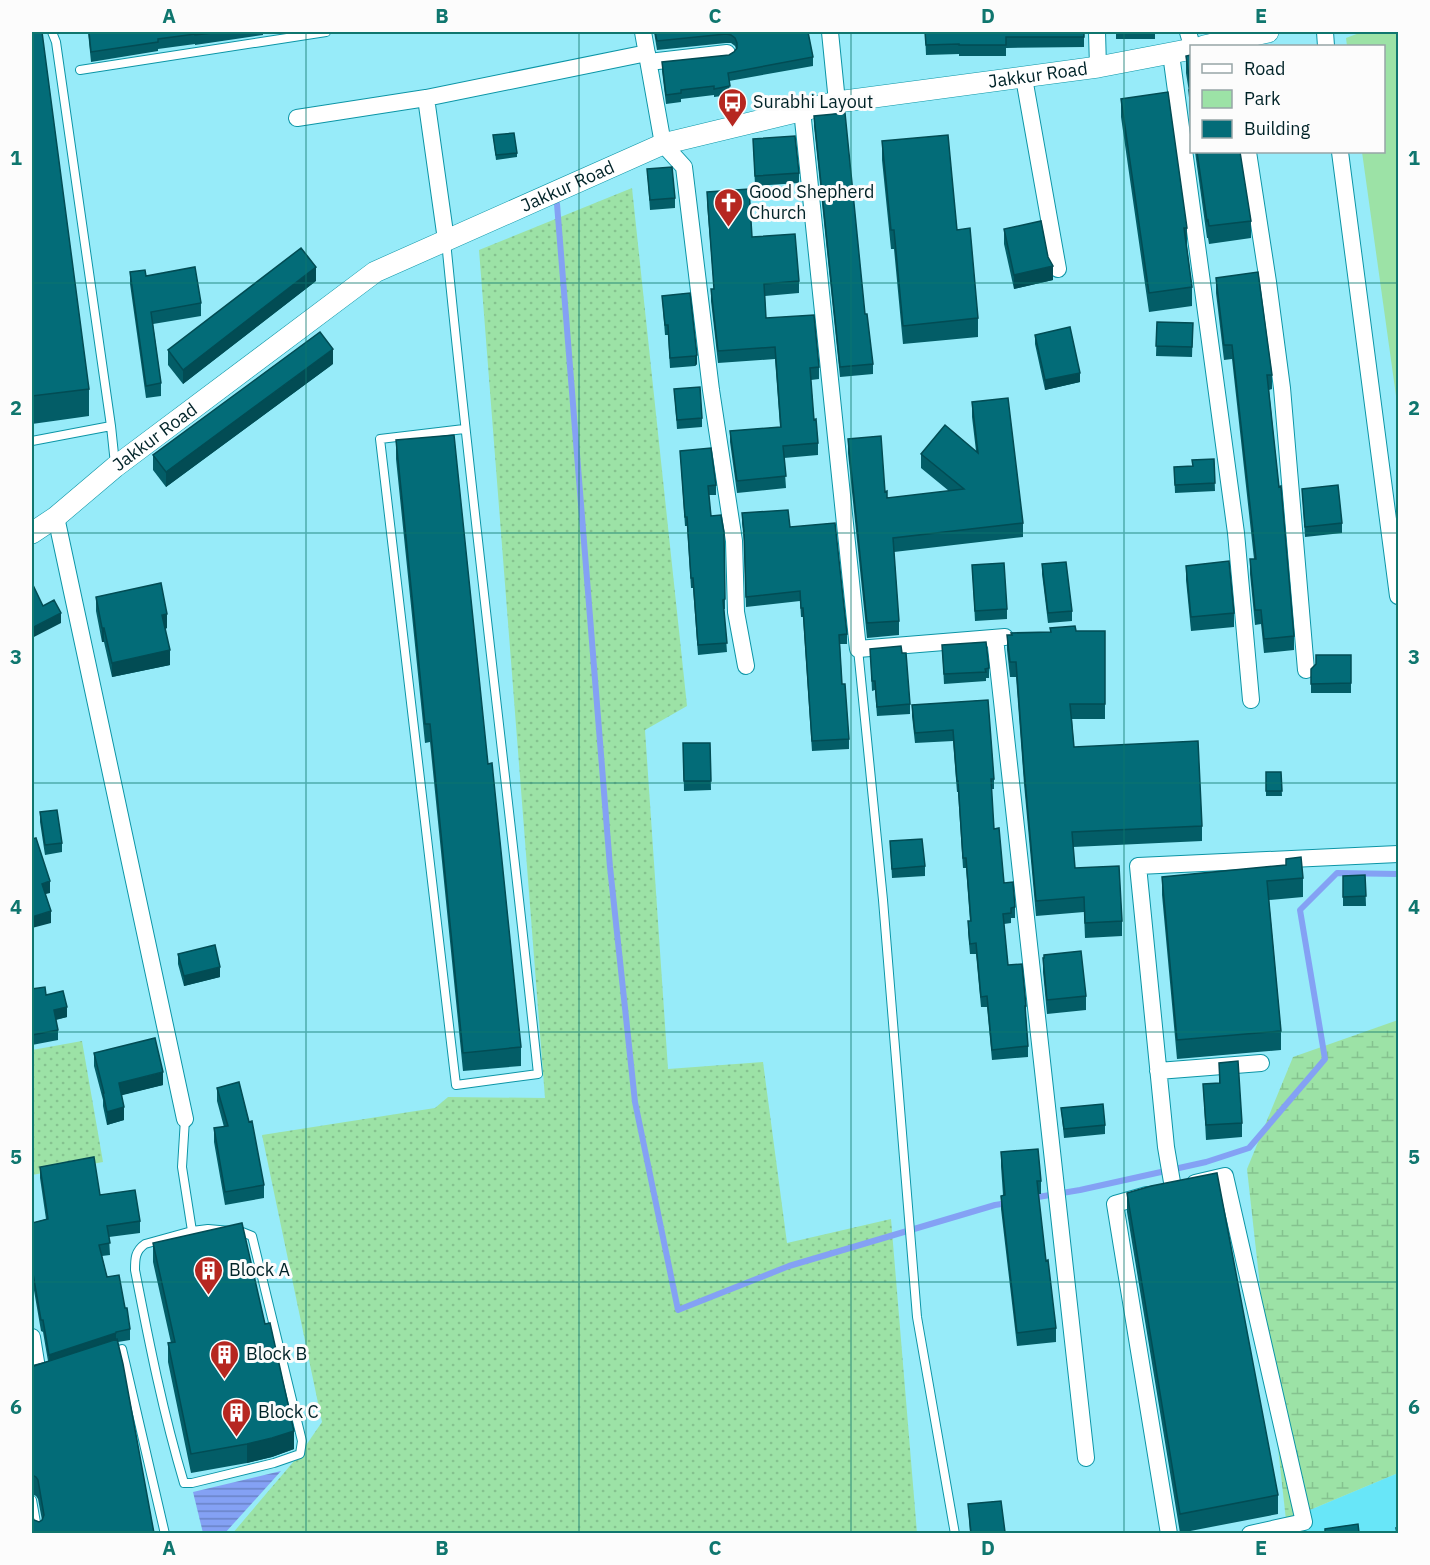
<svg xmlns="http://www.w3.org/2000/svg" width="1430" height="1565" font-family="'IBM Plex Sans',sans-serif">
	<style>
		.built { fill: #68e6f8 }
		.grass { fill: url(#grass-dots) }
		.wetland { fill: url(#wetland-marsh) }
		.park { fill: #9ce2a6 }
		.water { fill: url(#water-rules) }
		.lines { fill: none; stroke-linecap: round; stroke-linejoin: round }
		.stream { stroke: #84a1f4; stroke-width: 6 }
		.service-casing { stroke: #0c95a6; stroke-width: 10 }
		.minor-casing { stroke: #0c95a6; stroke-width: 18 }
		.tertiary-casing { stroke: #0c95a6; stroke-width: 22 }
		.service { stroke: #fff; stroke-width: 8 }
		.minor { stroke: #fff; stroke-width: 16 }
		.tertiary { stroke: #fff; stroke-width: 21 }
		.wall { fill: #035d67 }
		.shaded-wall { fill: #024c54 }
		.building { fill: #036c78; stroke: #024c54; stroke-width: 1.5 }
		.grid { fill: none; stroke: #0f766e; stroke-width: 1.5; stroke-opacity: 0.55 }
		.labels { text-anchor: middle; stroke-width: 6; stroke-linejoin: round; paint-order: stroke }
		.street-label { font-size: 18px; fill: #002328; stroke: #fcfcfc }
		.poi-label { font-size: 18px; fill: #002328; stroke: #fcfcfc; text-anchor: start }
		.neatline { fill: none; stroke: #0f766e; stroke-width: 2 }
		.grid-label { font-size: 20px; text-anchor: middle; font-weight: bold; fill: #0f766e }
	</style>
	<defs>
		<pattern id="grass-dots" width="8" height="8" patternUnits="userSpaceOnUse" patternTransform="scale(1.5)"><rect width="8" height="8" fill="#9ce2a6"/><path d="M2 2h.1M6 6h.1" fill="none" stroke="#85c28f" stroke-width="1.8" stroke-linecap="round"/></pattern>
		<pattern id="wetland-marsh" width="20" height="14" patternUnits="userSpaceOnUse" patternTransform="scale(1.5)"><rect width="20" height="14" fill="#9ce2a6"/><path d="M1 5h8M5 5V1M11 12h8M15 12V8" fill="none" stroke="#85c28f"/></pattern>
		<pattern id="water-rules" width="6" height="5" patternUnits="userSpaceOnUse" patternTransform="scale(1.5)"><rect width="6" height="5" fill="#84a1f4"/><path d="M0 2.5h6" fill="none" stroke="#6a83c6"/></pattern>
	</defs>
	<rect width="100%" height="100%" fill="#97ebf9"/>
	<!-- built -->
	<path class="built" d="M1398,1473V1533L1233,1534L1286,1520Z"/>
	<!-- grass -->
	<path class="grass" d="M632,188L687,706L645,730L668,1069L763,1062L787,1243L891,1219L917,1533L232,1534L300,1454L322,1422L262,1135L435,1108L448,1097L545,1098L479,250Z
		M82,1041L103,1162L32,1175V1050Z"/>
	<!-- wetland -->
	<path class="wetland" d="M1398,1020V1473L1286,1520L1247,1169L1293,1057Z"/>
	<!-- park -->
	<path class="park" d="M1362,32H1398V410L1362,152H1384V46H1347L1346,38Z"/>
	<!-- water -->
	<path class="water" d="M281,1471L225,1533H203L193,1492Z"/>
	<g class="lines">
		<!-- stream -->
		<path class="stream" d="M557,204L610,867L635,1102L678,1310L789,1266L995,1205L1008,1203
			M1032,1198L1080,1190L1206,1162L1249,1148L1325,1059L1300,910L1337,873L1398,874"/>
		<defs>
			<path id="service" d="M52,32L56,42L111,426L115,464
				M80,70L326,32
				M446,241C473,519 509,796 538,1074L456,1085L380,439L464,429
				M32,441L111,426
				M858,649L883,900L917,1317L955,1534
				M185,1119L182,1167L192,1231
				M208,1229L242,1232L252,1236L302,1441L300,1454L274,1463L192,1483H184C163,1413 149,1342 135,1270C135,1259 135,1251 145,1244L192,1231Z
				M109,1353L122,1349L165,1534
				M32,1500L38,1534"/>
			<path id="minor" d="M643,32L663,144L684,167L711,390L734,541L736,612L746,666
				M830,32L837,102
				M1097,32L1098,67
				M1188,32L1192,46
				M1325,32L1326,46
				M1171,54L1236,533L1251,700
				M649,62L727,53
				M1024,78L1058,269
				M426,98L446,240
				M802,110L858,649L1005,637
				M297,118L426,98L647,53
				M1248,152L1268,282L1282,388L1306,670
				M1340,152L1398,596
				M56,517L185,1119
				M995,638L1086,1458
				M1158,1071L1261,1063
				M1195,1183L1225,1176L1304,1522L1250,1534
				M1173,1188L1166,1147L1138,866L1398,854
				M1147,1195L1115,1204L1169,1534
				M32,1337L36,1362"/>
			<g id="tertiary">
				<path d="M1204,46L1268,32"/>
				<path id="s1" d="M32,533L56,517L115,467L375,272L663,144L837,102L1098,67L1192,49"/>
			</g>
		</defs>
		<!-- service casing -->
		<use href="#service" class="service-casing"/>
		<!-- minor casing -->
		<use href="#minor" class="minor-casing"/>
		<!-- tertiary casing -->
		<use href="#tertiary" class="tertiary-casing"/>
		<!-- service -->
		<use href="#service" class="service"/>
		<!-- minor -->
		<use href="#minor" class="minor"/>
		<!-- tertiary -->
		<use href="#tertiary" class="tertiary"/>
	</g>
	<!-- wall -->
	<path class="wall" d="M32,32L89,389V416L32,424Z
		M88,32H281L263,34V35L195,45V44L158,49V51L91,62Z
		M654,32H808L813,57V66L729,81L730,95L714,97V95L681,99V102L666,104L662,71V62L729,55L734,52L736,49L735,46L731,43H726L657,50Z
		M925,32H1084V47L1006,48V56H959V54L926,55Z
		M1116,32H1155V39H1116Z
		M1191,55V127L1189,108V92L1186,73V56Z
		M1121,99L1187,228V247L1192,287V306L1149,312L1121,117Z
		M814,116L865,314L873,364V374L840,377L814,126Z
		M493,135L517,153V157L496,160Z
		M753,139L799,173V183L755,186Z
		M882,141L957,230L978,318V337L903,344L894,249H891L882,160Z
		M1195,152H1240L1251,221V238L1209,244L1208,238H1207Z
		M647,169L675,198V208L650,210Z
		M707,192L752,237L799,281V293L765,296L766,318L819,367V379L811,380L814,420L818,443V455L784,458L786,488L737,493L730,442V431L780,427L775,359L718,363L711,301V289H714L707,204Z
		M1004,229L1053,280L1014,289L1004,244Z
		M130,272L146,276L201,303V316L153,324L161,383V396L146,398L130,284Z
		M1216,278L1272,375V389L1269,390L1294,636V650L1264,653L1261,624L1255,625L1250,574V559H1254L1232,359L1224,360L1216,293Z
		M316,281L183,384L168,365V350Z
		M690,293L697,364L695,366L670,368L668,335H665L662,296Z
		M1157,322L1193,323L1192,357L1156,356Z
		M1035,335L1080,382L1045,390L1035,344Z
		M333,364L166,487L153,470V455Z
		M674,389L702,418V427L677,429Z
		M972,402L1023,523V537L894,552L899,621V635L867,638L848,453V439L885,492L887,498L949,491L921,468V454L976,451L972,417Z
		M396,440L488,764L521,1047V1066L463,1071L430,742L425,743L396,459Z
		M680,451L716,485V495H709L711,516L725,599V609H724L727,652L698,655L693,588H691L687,526H685Z
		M1214,459L1215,491L1175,493L1174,467L1193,466Z
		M1302,489L1342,523V533L1305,537Z
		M742,513L790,527L847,634V644H840L842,684L849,739V749L812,751L803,617H801L800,601L746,607L744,541L742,523Z
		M1042,564L1072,611V621L1048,623L1042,574Z
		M972,565L1007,609V619L975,621Z
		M1186,566L1234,613V627L1191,631L1186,580Z
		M96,597L167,628L165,629L170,665L112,677L104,642H102L96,611Z
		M1076,631H1105V719H1072L1074,747L1202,826V841L1073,847L1075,868L1122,921V936L1085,938L1084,912L1036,916L1024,784L1016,677H1010L1007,650V635Z
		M942,645L989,668V678H986V681L944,684Z
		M870,649L910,704V714L877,716L875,690L872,691Z
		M1351,655V693H1311V669Z
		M988,700L994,779V789H991L994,829L1004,883L1015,907V918H1011V923L1004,924L1008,965L1026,1006V1016L1028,1046V1057L992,1060L987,1007H981L976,954H970L968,932V921H970L966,868H963L958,792H957L953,741L915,743L912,716V705Z
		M683,743H710L711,790L684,791Z
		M1266,772H1281L1282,796H1266Z
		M40,812L62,843V852L45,855L40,822Z
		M890,841L925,866V876L892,878Z
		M1286,859L1303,878V897L1269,900L1281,1031V1050L1177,1059L1162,895V877L1286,865Z
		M1365,875L1366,906H1343V876Z
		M178,954L220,977L184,986L178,964Z
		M1043,958H1044L1086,996V1010L1047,1014L1043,972Z
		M32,989L46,995L67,1017L56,1020L58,1030V1040L32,1045Z
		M94,1053L163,1085L121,1095L124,1120L107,1125L103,1106V1100L94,1066Z
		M1219,1063L1242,1123V1137L1206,1140L1203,1084L1219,1083Z
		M217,1088L264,1185V1198L225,1205L214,1142V1128L224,1127L217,1101Z
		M1061,1108L1105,1125V1134L1064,1138Z
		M1001,1152L1041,1181V1194H1038L1046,1261L1056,1328V1342L1017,1346L1001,1209V1196L1003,1195L1001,1166Z
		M40,1167L100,1195L140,1221V1233L109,1237L110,1255L102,1256L107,1277L125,1308L130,1329V1340L118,1342L154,1533H32L34,1520L39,1522L42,1520L38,1499L36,1496L32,1494V1365L48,1361L43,1332L41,1331L32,1279V1223L46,1219L40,1178Z
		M1127,1193L1278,1495V1514L1180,1533L1127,1212Z
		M153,1243L294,1449L272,1457L247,1463L191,1473L168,1362V1343H171L153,1262Z
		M1001,1501L1005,1533H970L968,1504Z"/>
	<!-- shaded-wall -->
	<path class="shaded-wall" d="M1053,266V280L1014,289V275Z
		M316,267V281L183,384V370Z
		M333,349V364L166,487V472Z
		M697,355V364L695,366V356Z
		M1080,373V382L1045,390V380Z
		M61,613V623L32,638V628Z
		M167,614V628L162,630V615Z
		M102,628H104V642H102Z
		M170,650V665L112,677V663Z
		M50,881V893L42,895V884Z
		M51,911V923L32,928V917Z
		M220,967V977L184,986V976Z
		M67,1007V1017L54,1020V1010Z
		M163,1072V1085L119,1096V1083Z
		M124,1107V1120L107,1125V1112Z
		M116,1333V1344L49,1366V1355Z
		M294,1431V1449L272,1457L247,1463V1444Z"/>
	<!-- building -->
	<path class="building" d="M32,32H42L89,389L32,396Z
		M89,32H222L195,35V34L158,39V42L91,52Z
		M655,32H808L813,57L728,73L730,86L714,89V86L681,90V93L666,95L662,62L729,55L734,52L737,48V43L735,38L731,35L726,34L657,41Z
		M925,32H1084V37H1006V45H959V44L926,45Z
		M1191,55V110L1189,90H1191L1186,56Z
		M1168,92L1187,228H1184L1192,287L1149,293L1121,99Z
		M845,113L865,314H867L873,364L840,367L814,116Z
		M514,133L517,153L496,155L493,135Z
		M948,135L957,230L970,228L978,318L903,326L894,230H891L882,141Z
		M795,136L799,173L755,176L753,139Z
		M1197,152H1240L1251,221L1209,226L1208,220L1207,221Z
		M672,167L675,198L650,200L647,169Z
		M749,189L752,237L795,234L799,281L764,284L766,318L814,315L819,367L810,368L814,420L816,419L818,443L783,446L786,476L737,481L730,431L781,427L775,347L718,351L711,289H714L707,192Z
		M1041,221L1048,257L1053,266L1014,275L1004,229Z
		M301,248L316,267L183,370L168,350Z
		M195,267L201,303L151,312L161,383L146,386L130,272L145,270L146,276Z
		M1258,272L1272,375H1267L1279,487L1281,486L1294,636L1264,639L1261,610H1255L1250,559H1256L1232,345H1224L1216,278Z
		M690,293L697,355L695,356L670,358L668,325H665L662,296Z
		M1157,322L1193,323L1192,347L1156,346Z
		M1070,327L1080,373L1045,380L1035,335Z
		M320,332L333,349L166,472L153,455Z
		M700,387L702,418L677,420L674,389Z
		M1008,398L1023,523L893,538L899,621L867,623L848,439L881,436L885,492L887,491V498L964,489L921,454L945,425L978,453L972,402Z
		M454,435L488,764L492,763L521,1047L463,1053L430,724H425L396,440Z
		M711,448L716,485L708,486L711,516L721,515L724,532L725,599L723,600L727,643L698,645L693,578H691L687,517H685L680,451Z
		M1214,459L1215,483L1175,485L1174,467L1193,466L1192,460Z
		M1338,485L1342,523L1305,527L1302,489Z
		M788,510L790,527L835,523L847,634L839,635L842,684H845L849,739L812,741L803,608H801L800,591L746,597L744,531L742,513Z
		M1229,561L1234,613L1191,617L1186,566Z
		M1066,562L1072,611L1048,613L1042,564Z
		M1004,563L1007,609L975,611L972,565Z
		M32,583L43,606L54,600L61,613L32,628Z
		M161,583L167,614L162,615L170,650L112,663L104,628H102L96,597Z
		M1075,626L1076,631H1105V704H1070L1074,747L1198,741L1202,826L1072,832L1075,868L1119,866L1122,921L1085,923L1084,897L1036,901L1024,769L1016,662H1010L1007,635H1012L1011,633L1051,632L1050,628Z
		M986,642L989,668L985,669L986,672L944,674L942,645Z
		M901,646L902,653H906L910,704L877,707L875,681H872L870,649Z
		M1316,655H1351V683L1311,684V669L1316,664Z
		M988,700L994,779H991L994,829L999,828L1004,883L1013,882L1015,907L1011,908V913L1003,914L1008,965L1022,964L1026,1006H1025L1028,1046L992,1050L987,996L981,997L976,943L970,944L968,921H971L966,858H963L958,781H957L953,730L915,733L912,705Z
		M683,743H710L711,781H684Z
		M1266,772H1281L1282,791H1266Z
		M57,810L62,843L45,845L40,812Z
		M36,838L50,881L42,884L51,911L32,917V839Z
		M922,839L925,866L892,869L890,841Z
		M1301,857L1303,878L1267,881L1281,1031L1177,1040L1162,877L1286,865V859Z
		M1365,875L1366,896L1343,897V876Z
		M215,945L220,967L184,976L178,954Z
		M1081,951L1086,996L1047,1000L1043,958H1044V955Z
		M45,987L46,995L63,991L67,1007L54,1010L58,1030L32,1035V989Z
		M155,1038L163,1072L119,1083L124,1107L107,1112L103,1093H104L94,1053Z
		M1238,1061L1242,1123L1206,1125L1203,1084L1220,1083L1219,1063Z
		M239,1082L249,1122L252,1121L264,1185L225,1192L214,1128L228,1126L217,1088Z
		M1103,1104L1105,1125L1064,1129L1061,1108Z
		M1038,1149L1041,1181H1037L1046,1261L1048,1260L1056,1328L1017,1333L1001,1196L1005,1195L1001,1152Z
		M94,1157L100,1195L135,1190L140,1221L107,1226L110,1243L99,1245L107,1277L119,1275L125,1308H127L130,1329L116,1332V1333L49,1355L43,1320H41L32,1268V1223L48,1219L40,1167Z
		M1217,1173L1278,1495L1180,1514L1127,1193L1151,1186Z
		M242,1223L265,1324L270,1323L294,1431L272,1438L247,1444L191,1454L168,1343L175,1342L153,1243Z
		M117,1339L123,1364L154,1533H32V1515L34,1520L39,1522L42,1520L44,1515L38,1480L36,1477L32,1475V1365L34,1366Z
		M1001,1501L1005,1532L995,1533H971L968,1504Z
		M1358,1524L1359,1533H1325V1529Z
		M1396,1528H1398V1533H1397Z"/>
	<!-- grid -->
	<path class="grid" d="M306,32V1534M579,32V1534M851,32V1534M1124,32V1534M32,283H1398M32,533H1398M32,783H1398M32,1032H1398M32,1282H1398"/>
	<!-- icons -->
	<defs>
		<symbol id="bus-pin" viewBox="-11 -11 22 30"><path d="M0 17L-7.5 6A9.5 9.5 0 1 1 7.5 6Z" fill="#b62720" stroke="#fcfcfc"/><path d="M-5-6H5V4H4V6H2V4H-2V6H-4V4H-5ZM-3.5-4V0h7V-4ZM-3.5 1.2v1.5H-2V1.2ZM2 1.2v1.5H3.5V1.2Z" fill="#fff"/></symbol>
		<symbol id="church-pin" viewBox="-11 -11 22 30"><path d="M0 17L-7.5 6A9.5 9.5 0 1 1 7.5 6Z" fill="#b62720" stroke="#fcfcfc"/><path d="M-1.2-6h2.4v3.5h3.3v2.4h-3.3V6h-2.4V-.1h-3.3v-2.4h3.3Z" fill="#fff"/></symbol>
		<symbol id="building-pin" viewBox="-11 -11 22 30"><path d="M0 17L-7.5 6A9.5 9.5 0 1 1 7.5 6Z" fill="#b62720" stroke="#fcfcfc"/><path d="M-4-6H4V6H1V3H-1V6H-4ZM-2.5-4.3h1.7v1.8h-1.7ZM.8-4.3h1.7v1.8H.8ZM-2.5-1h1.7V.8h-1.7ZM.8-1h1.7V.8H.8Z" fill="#fff"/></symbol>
	</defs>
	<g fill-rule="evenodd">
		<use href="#bus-pin" x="716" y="86" width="33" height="45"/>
		<use href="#church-pin" x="712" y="186" width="33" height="45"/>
		<use href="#building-pin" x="192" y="1254" width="33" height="45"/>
		<use href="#building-pin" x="208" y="1338" width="33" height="45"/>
		<use href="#building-pin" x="220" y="1396" width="33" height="45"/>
	</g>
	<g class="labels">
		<!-- street labels -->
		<g class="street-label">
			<text dy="6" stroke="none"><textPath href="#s1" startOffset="1128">Jakkur Road</textPath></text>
			<text dy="6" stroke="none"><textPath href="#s1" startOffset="642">Jakkur Road</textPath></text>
			<text dy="6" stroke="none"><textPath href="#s1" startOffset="156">Jakkur Road</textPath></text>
		</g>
		<!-- poi labels -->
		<g class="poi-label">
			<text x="753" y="108">Surabhi Layout</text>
			<text x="749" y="198">Good Shepherd<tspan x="749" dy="21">Church</tspan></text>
			<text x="229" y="1276">Block A</text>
			<text x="246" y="1360">Block B</text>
			<text x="258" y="1418">Block C</text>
		</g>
	</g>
	<!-- border -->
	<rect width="1430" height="1565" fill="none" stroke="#fcfcfc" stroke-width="66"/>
	<!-- legend -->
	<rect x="1190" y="45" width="195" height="108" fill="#fcfcfc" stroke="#97a5a7" stroke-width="1.5"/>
	<rect x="1202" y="64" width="30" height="9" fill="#ffffff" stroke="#97a5a7" stroke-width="1.5"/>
	<text x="1244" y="75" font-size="18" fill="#002328">Road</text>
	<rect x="1202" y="90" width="30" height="18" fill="#9ce2a6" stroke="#97a5a7" stroke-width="1.5"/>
	<text x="1244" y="105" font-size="18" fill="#002328">Park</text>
	<rect x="1202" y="120" width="30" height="18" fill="#036c78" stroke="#97a5a7" stroke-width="1.5"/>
	<text x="1244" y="135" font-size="18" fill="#002328">Building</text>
	<rect x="33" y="33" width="1364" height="1499" class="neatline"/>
	<g class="grid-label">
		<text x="169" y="23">A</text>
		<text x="442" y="23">B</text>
		<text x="715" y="23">C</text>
		<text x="988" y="23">D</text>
		<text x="1261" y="23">E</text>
		<text x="16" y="165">1</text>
		<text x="1414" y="165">1</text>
		<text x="16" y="415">2</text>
		<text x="1414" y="415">2</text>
		<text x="16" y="664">3</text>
		<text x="1414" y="664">3</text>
		<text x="16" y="914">4</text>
		<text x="1414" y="914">4</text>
		<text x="16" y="1164">5</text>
		<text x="1414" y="1164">5</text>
		<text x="16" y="1414">6</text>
		<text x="1414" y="1414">6</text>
		<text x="169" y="1555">A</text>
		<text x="442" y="1555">B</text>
		<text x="715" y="1555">C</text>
		<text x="988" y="1555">D</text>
		<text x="1261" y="1555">E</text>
	</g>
</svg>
